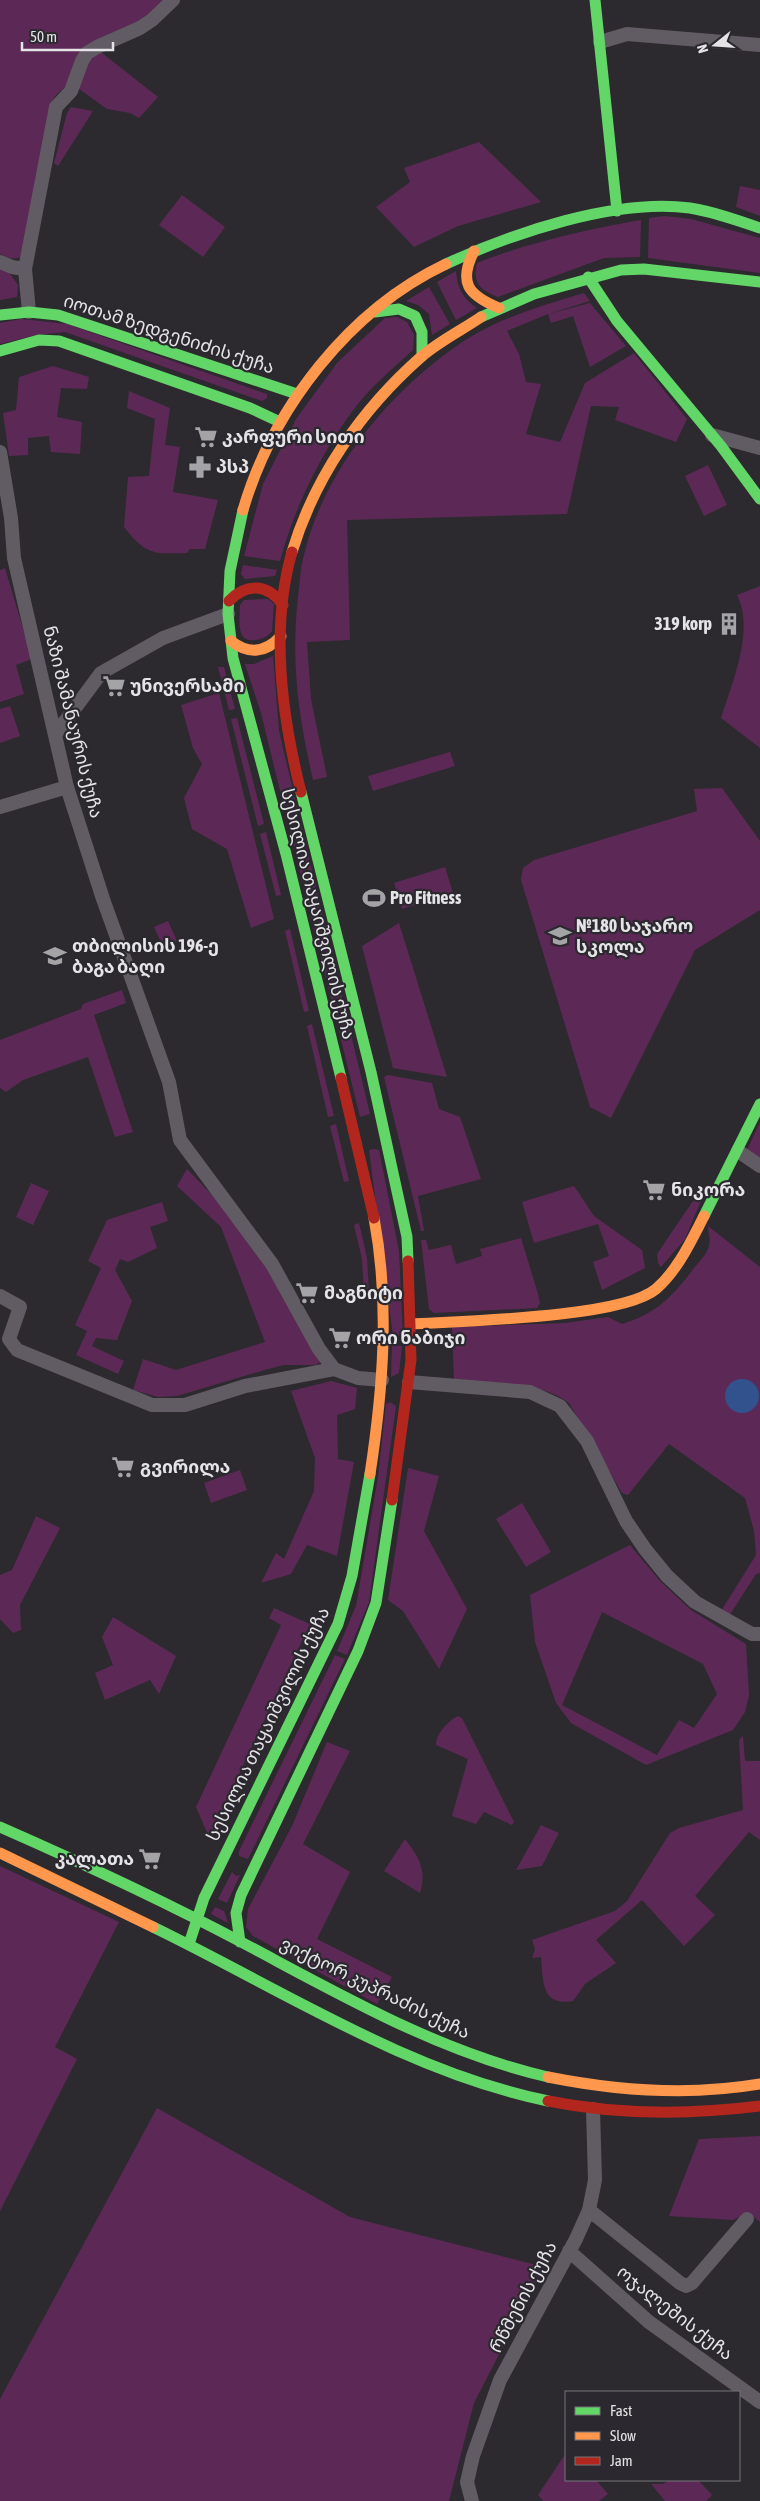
<svg xmlns="http://www.w3.org/2000/svg" width="760" height="2501" font-family="'Asap Condensed','Noto Sans Georgian',sans-serif">
	<style>
		.green { fill: #5c2956; fill-rule: evenodd }
		.water { fill: #31528c }
		.lines { fill: none; stroke-linecap: round; stroke-linejoin: round }
		.street { stroke: #615b64; stroke-width: 14 }
		.fast { stroke: #63d668; stroke-width: 11 }
		.slow { stroke: #ff974d; stroke-width: 11 }
		.jam { stroke: #b3261e; stroke-width: 11 }
		.labels { text-anchor: middle; stroke-width: 4.5; stroke-linejoin: round; paint-order: stroke }
		.street-label { font-size: 18px; fill: #e4e4e7; stroke: #2b292f }
		.poi-label { font-size: 18px; font-weight: bold; fill: #e4e4e7; stroke: #2b292f; text-anchor: start }
	</style>
	<rect width="100%" height="100%" fill="#2c2a2e"/>
	<!-- green -->
	<path class="green" d="M0,0H168L151,17L90,46L66,86L55,96L50,105L21,257C12,260 8,258 0,254Z
		M97,49L158,97L139,118L130,113L107,109L75,86Z
		M71,107L93,111L58,166L54,163L67,113Z
		M479,142L541,202L458,226L414,247L376,207L410,182L404,168Z
		M740,186L760,190V216L736,207Z
		M182,195L225,227L203,257L159,225Z
		M665,216L691,219L760,238V273L648,258L649,218Z
		M641,220L640,257L604,258L498,297C480,291 472,282 477,263C530,242 585,230 641,220Z
		M0,269L10,274L18,285L17,297L0,300Z
		M456,271C457,288 463,299 477,308L456,320L437,282Z
		M429,287L450,324L432,335L429,314L418,305L406,301Z
		M584,293L590,301L548,314L507,331L519,354L526,382L541,384L526,434L560,442L585,383L634,353L687,419L676,442L615,420L619,407L591,406L567,514L347,520L350,640L307,642L311,699L327,777L313,780C298,713 291,665 298,596C300,584 300,571 303,559C322,473 387,394 458,345C496,319 540,306 584,293Z
		M590,303L626,346L590,367L573,316L551,323L548,314Z
		M397,317L407,322L414,335L413,350C392,369 368,389 351,413C319,457 294,509 280,561L244,556L263,484L296,419L337,363L385,318Z
		M21,319L67,324L267,394V398L262,401L65,332L36,335L0,344V323Z
		M53,366L89,377L87,389L61,388L57,417L82,422L80,454L51,452L49,436L28,438V455L9,456L3,413L16,410L19,377Z
		M129,391L170,408L165,445L180,447L173,492L218,500L205,549H190L187,553C153,554 146,555 124,527L128,477L149,476L155,419L127,408Z
		M708,465L727,505L704,516L685,476Z
		M243,565L277,570L275,576L245,579L241,574Z
		M5,568L32,659L16,665L24,694L0,702V570Z
		M760,586V748L721,718C732,683 755,630 737,595Z
		M268,599L274,604L272,631C267,637 263,639 255,640C235,643 240,618 240,605L244,600Z
		M273,656L279,731L299,816L287,819L261,713L245,664H254Z
		M218,667H224L235,709L229,710Z
		M219,693L274,919L251,928L227,849L192,829L184,798L202,764L193,748L181,705Z
		M10,706L20,736L0,743V709Z
		M237,718L264,824L258,826L231,719Z
		M450,752L455,766L373,791L368,776Z
		M722,788L760,841V910L695,950L611,1118L590,1107L521,880L523,868L534,860L697,811L694,789Z
		M301,825L370,1114L360,1117L289,827Z
		M266,832L281,895L276,896L260,834Z
		M445,867L453,893L402,909L394,883Z
		M168,921L177,941L163,947L154,927Z
		M399,923L447,1077L393,1068L362,946Z
		M290,929L309,1011L304,1012L285,931Z
		M122,990L126,1003L94,1015L133,1132L115,1137L88,1057L23,1080L6,1092L0,1088V1040L81,1009L83,1004Z
		M312,1024L334,1116L328,1117L307,1026Z
		M388,1075L432,1083L439,1109L460,1117L481,1179L418,1196L424,1231H421L384,1077Z
		M760,1122V1159L747,1150Z
		M336,1124L349,1181L344,1182L330,1126Z
		M375,1149L379,1150L399,1251L403,1336H393L369,1150Z
		M187,1169L244,1228L320,1362L316,1365H284L268,1369L177,1396L158,1397L133,1390L143,1359L176,1370L265,1342L221,1227L177,1186Z
		M31,1183L49,1191L33,1225L16,1217Z
		M574,1186L594,1216L642,1250L645,1268L602,1290L593,1262L609,1256L598,1224L534,1243L522,1202Z
		M697,1195L701,1201L685,1239L661,1267L658,1263L657,1254Z
		M162,1202L168,1221L150,1227L157,1248L128,1262L120,1259L115,1270L132,1301L117,1340L96,1338L92,1346L124,1361L118,1374L76,1355L87,1331L75,1325L101,1268L88,1261L107,1220Z
		M359,1223L367,1258L369,1293L364,1292L362,1259L354,1225Z
		M708,1226L760,1267V1573L756,1574L729,1616L721,1611L756,1555L754,1531L745,1498L669,1444L628,1495L622,1493L569,1403C542,1381 489,1383 454,1380L452,1327L565,1323L608,1317L622,1324C656,1314 673,1296 694,1268C699,1262 707,1254 709,1246C711,1240 708,1232 708,1226Z
		M521,1238L538,1294L540,1303L537,1308L434,1313L429,1309L421,1240H426L429,1250L451,1245L456,1264L482,1256L480,1249Z
		M392,1345L402,1346L399,1373L391,1377Z
		M331,1381L357,1388L355,1409L337,1415L338,1459L354,1462L337,1556L307,1545L291,1574L261,1583L276,1553L284,1559L314,1491L315,1458L291,1391Z
		M390,1402L396,1406L369,1602L347,1655L337,1651L356,1606L378,1477L386,1404Z
		M408,1468L439,1476L424,1531L467,1609L439,1669L403,1611L388,1600Z
		M240,1470L247,1490L211,1503L204,1483Z
		M522,1503L551,1552L526,1567L496,1519Z
		M36,1516L60,1528L20,1605L21,1630L13,1633L0,1619V1575L12,1570Z
		M630,1545L660,1581L691,1610L746,1644L749,1695L745,1712L733,1730L646,1765L571,1723L556,1703L535,1642L530,1595ZM602,1612L703,1664L717,1694L694,1728L679,1720L657,1755L562,1705Z
		M274,1608L310,1624L209,1837L196,1807L281,1625L269,1618Z
		M113,1617L176,1656L159,1694L150,1680L105,1700L95,1673L113,1665L102,1637Z
		M335,1655L345,1659L248,1859L239,1856V1851Z
		M458,1716L462,1718L514,1822L512,1825L484,1812L476,1824L452,1816L468,1759L436,1745C436,1734 448,1721 458,1716Z
		M743,1736L745,1761H760V1840L749,1832L695,1896L715,1915L684,1946L642,1900L596,1940L616,1963L585,1984L573,2001C541,2007 543,1980 541,1957L532,1958L535,1949L532,1940L615,1911L627,1901L670,1833L679,1828L743,1810L739,1740Z
		M327,1742L350,1751L303,1844L350,1872L317,1939L392,1977L377,2004L253,1936L246,1927L248,1909L292,1826Z
		M541,1825L559,1833L542,1866L516,1870Z
		M405,1839C419,1857 427,1870 420,1893L384,1871Z
		M0,1866L119,1922L55,2047L77,2059L0,2211Z
		M232,1872L236,1876L240,1875L227,1903L218,1899Z
		M215,1907L224,1911L228,1923L211,1914Z
		M157,2108L350,2217L544,2267L474,2403L449,2501H0V2399Z
		M760,2136V2222L749,2213L733,2220L669,2216L699,2139Z
		M566,2453V2480H596L608,2494L599,2501H543L538,2495Z
		M669,2480H698L712,2495L706,2501H665L651,2484H663Z"/>
	<!-- water -->
	<path class="water" d="M725 1396a17 17 0 1 1 34 0a17 17 0 1 1-34 0Z"/>
	<g class="lines">
		<!-- street -->
		<path class="street" d="M600,42L627,34L760,45
			M0,262L12,267L25,269
			M29,312L25,269L56,107L71,91L82,61L87,53L97,47L140,28L152,20L173,0
			M712,435L760,448
			M0,452L11,518L14,558L67,787L103,899L169,1082L180,1140L272,1264L319,1349L334,1369L358,1378L382,1380
			M55,735L101,673L163,638L228,614
			M0,807L67,787
			M738,1151L760,1166
			M0,1296L20,1307L9,1339L17,1350L152,1405H185L245,1386L334,1369
			M409,1382L530,1392L560,1406L587,1441L626,1521L645,1549L667,1576L695,1602L752,1634H760
			M589,2210L680,2283L686,2286L692,2283L747,2219
			M569,2251L649,2322L760,2402
			M472,2501L467,2482L473,2456L500,2380L576,2239L589,2210L595,2180L593,2109"/>
		<!-- fast -->
		<path class="fast" d="M595,0L617,211
			M446,264C513,233 616,198 690,208C714,212 737,220 760,228
			M588,277L617,321L721,446L760,499
			M375,312L399,309L415,316L422,332V356
			M0,315L29,312L58,315L297,394
			M481,317L534,294L621,270L644,269L760,282
			M0,351L39,340L59,341L250,408L280,422
			M243,510L230,571L228,614L233,658L286,854L341,1078
			M301,792L371,1072L407,1237L408,1261
			M704,1216L760,1104
			M0,1827C82,1863 164,1901 243,1943C341,1995 439,2052 548,2077
			M153,1927C281,1989 407,2072 548,2101
			M240,1942L236,1913L241,1895L358,1651L376,1603L392,1500
			M189,1944L204,1898L338,1624L352,1576L370,1474"/>
		<!-- slow -->
		<path class="slow" d="M474,251C458,283 468,295 499,308
			M243,510C273,408 349,310 446,264
			M292,552C315,476 362,409 421,357C438,342 462,330 481,317
			M231,641C249,655 266,653 281,636
			M411,1324C460,1321 622,1318 656,1289C678,1270 691,1241 704,1216
			M370,1474C383,1389 390,1303 374,1218
			M0,1853L153,1927
			M548,2077C618,2091 690,2096 760,2084"/>
		<!-- jam -->
		<path class="jam" d="M292,552C270,628 282,717 301,792
			M229,601C247,582 268,584 283,605
			M341,1078L374,1218
			M392,1500L411,1360L408,1261
			M548,2101C618,2115 689,2115 760,2106"/>
	</g>
	<!-- icons -->
	<defs>
		<symbol id="supermarket-bare" viewBox="-9 -9 18 18"><path d="M-6-5.5h2.5l.6 2H6L4.5 2H-2.5L-4.4-4H-6ZM-1.5 3.2a1.3 1.3 0 1 0 .1 0ZM3 3.2a1.3 1.3 0 1 0 .1 0Z" fill="#a4a3a6" stroke="#2b292f" stroke-width="2.5" paint-order="stroke"/></symbol>
		<symbol id="pharmacy-bare" viewBox="-9 -9 18 18"><path d="M-2-6h4v4h4v4h-4v4h-4v-4h-4v-4h4Z" fill="#a4a3a6" stroke="#2b292f" stroke-width="2.5" paint-order="stroke"/></symbol>
		<symbol id="building-bare" viewBox="-9 -9 18 18"><path d="M-4-6H4V6H1V3H-1V6H-4ZM-2.5-4.3h1.7v1.8h-1.7ZM.8-4.3h1.7v1.8H.8ZM-2.5-1h1.7V.8h-1.7ZM.8-1h1.7V.8H.8Z" fill="#a4a3a6" stroke="#2b292f" stroke-width="2.5" paint-order="stroke"/></symbol>
		<symbol id="stadium-bare" viewBox="-9 -9 18 18"><path d="M0-5a6.5 5 0 1 0 0 10a6.5 5 0 1 0 0-10ZM-3.5-1.8h7v3.6h-7Z" fill="#a4a3a6" stroke="#2b292f" stroke-width="2.5" paint-order="stroke"/></symbol>
		<symbol id="school-bare" viewBox="-9 -9 18 18"><path d="M0-5L7-2L0 1L-7-2ZM-4 1L0 2.5L4 1V4Q0 6-4 4Z" fill="#a4a3a6" stroke="#2b292f" stroke-width="2.5" paint-order="stroke"/></symbol>
	</defs>
	<g fill-rule="evenodd">
		<use href="#supermarket-bare" x="190" y="421" width="32" height="32"/>
		<use href="#pharmacy-bare" x="184" y="451" width="32" height="32"/>
		<use href="#building-bare" x="713" y="608" width="32" height="32"/>
		<use href="#supermarket-bare" x="98" y="670" width="32" height="32"/>
		<use href="#stadium-bare" x="358" y="882" width="32" height="32"/>
		<use href="#school-bare" x="544" y="920" width="32" height="32"/>
		<use href="#school-bare" x="39" y="940" width="32" height="32"/>
		<use href="#supermarket-bare" x="638" y="1174" width="32" height="32"/>
		<use href="#supermarket-bare" x="291" y="1277" width="32" height="32"/>
		<use href="#supermarket-bare" x="324" y="1322" width="32" height="32"/>
		<use href="#supermarket-bare" x="107" y="1451" width="32" height="32"/>
		<use href="#supermarket-bare" x="134" y="1843" width="32" height="32"/>
	</g>
	<g class="labels">
		<!-- street labels -->
		<g class="street-label">
			<text transform="translate(169 334) rotate(18)" y="6">იოთამ ზედგენიძის ქუჩა</text>
			<text transform="translate(73 722) rotate(76)" y="6">ნაზი შამანაურის ქუჩა</text>
			<text transform="translate(318 914) rotate(76)" y="6">სესილია თაყაიშვილის ქუჩა</text>
			<text transform="translate(268 1724) rotate(-64)" y="6">სესილია თაყაიშვილის ქუჩა</text>
			<text transform="translate(375 1988) rotate(26)" y="6">ვიქტორ კუპრაძის ქუჩა</text>
			<text transform="translate(523 2297) rotate(-62)" y="6">რწმენის ქუჩა</text>
			<text transform="translate(675 2313) rotate(38)" y="6">ოჯალეშის ქუჩა</text>
		</g>
		<!-- poi labels -->
		<g class="poi-label">
			<text x="222" y="443">კარფური სითი</text>
			<text x="216" y="473">პსპ</text>
			<text x="712" y="630" text-anchor="end">319 korp</text>
			<text x="130" y="692">უნივერსამი</text>
			<text x="390" y="904">Pro Fitness</text>
			<text x="576" y="932">№180 საჯარო<tspan x="576" dy="21">სკოლა</tspan></text>
			<text x="72" y="952">თბილისის 196-ე<tspan x="72" dy="21">ბაგა ბაღი</tspan></text>
			<text x="671" y="1196">ნიკორა</text>
			<text x="324" y="1299">მაგნიტი</text>
			<text x="356" y="1344">ორი ნაბიჯი</text>
			<text x="140" y="1473">გვირილა</text>
			<text x="134" y="1865" text-anchor="end">კალათა</text>
		</g>
	</g>
	<!-- legend -->
	<rect x="565" y="2391" width="175" height="90" fill="#2b292f" stroke="#757479"/>
	<rect x="575" y="2407" width="25" height="8" fill="#63d668" stroke="#757479"/>
	<text x="610" y="2416" font-size="15" fill="#e4e4e7">Fast</text>
	<rect x="575" y="2432" width="25" height="8" fill="#ff974d" stroke="#757479"/>
	<text x="610" y="2441" font-size="15" fill="#e4e4e7">Slow</text>
	<rect x="575" y="2457" width="25" height="8" fill="#b3261e" stroke="#757479"/>
	<text x="610" y="2466" font-size="15" fill="#e4e4e7">Jam</text>
	<!-- north arrow -->
	<g transform="translate(715 45) rotate(253)" stroke="#2b292f" stroke-width="4" paint-order="stroke">
	<path d="M0-4L9 19L0 12L-9 19Z" fill="#e4e4e7"/>
	<text y="-8" font-size="14" font-weight="bold" text-anchor="middle" fill="#e4e4e7">N</text>
	</g>
	<!-- scale -->
	<path d="M22 42v8h91v-8" fill="none" stroke="#e4e4e7" stroke-width="2.5"/>
	<text x="30" y="42" font-size="15" fill="#e4e4e7" stroke="#2b292f" stroke-width="4" paint-order="stroke">50 m</text>
</svg>
